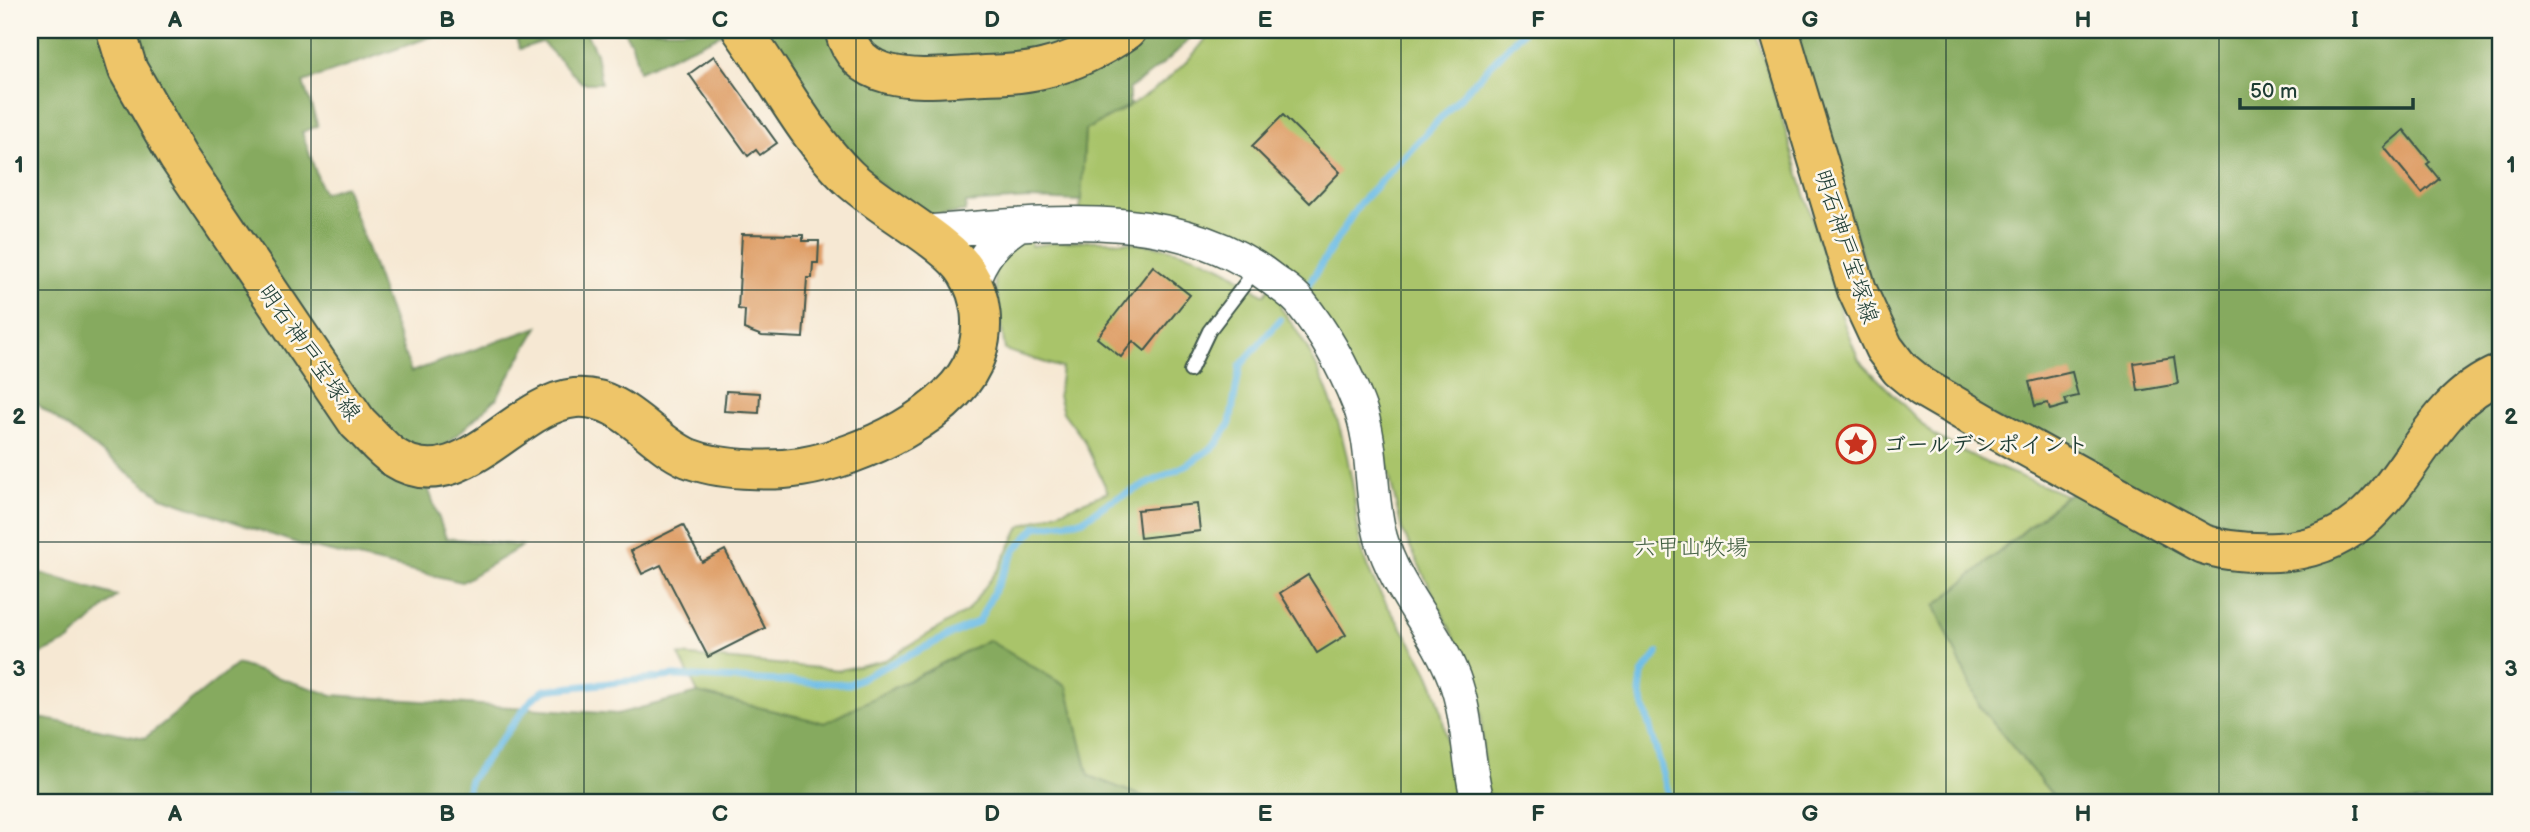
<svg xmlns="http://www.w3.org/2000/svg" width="2530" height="832" font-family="'Balsamiq Sans','Klee One',sans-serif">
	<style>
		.green { fill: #a9c46a; stroke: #64804f; stroke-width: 2 }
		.forest { fill: #86aa5e; stroke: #527449; stroke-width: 2 }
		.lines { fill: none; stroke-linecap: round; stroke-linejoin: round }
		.stream { stroke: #6bbce6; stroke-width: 7 }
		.building { fill: #dd9a61 }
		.service-casing { stroke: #3f574c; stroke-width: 16 }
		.tertiary-casing { stroke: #3f574c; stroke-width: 35 }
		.primary-casing { stroke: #3f574c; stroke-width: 42 }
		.service { stroke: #fff; stroke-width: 12 }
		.tertiary { stroke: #fff; stroke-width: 32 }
		.primary { stroke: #eec569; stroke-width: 38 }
		.grid { fill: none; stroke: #1f3d34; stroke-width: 2; stroke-opacity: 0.55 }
		.labels { text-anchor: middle; stroke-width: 5; stroke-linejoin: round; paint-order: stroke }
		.street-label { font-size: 23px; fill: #1f3d34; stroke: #fbf7ec }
		.poi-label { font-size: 23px; font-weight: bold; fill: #1f3d34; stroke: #fbf7ec; text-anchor: start }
		.park-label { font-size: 23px; fill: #425f42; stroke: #fbf7ec }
		.neatline { fill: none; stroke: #1f3d34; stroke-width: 2.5 }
		.grid-label { font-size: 23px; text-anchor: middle; font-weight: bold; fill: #1f3d34 }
	</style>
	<rect width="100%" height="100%" fill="#fbf7ec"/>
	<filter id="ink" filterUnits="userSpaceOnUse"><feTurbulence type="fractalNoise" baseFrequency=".0143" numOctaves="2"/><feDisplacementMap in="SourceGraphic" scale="14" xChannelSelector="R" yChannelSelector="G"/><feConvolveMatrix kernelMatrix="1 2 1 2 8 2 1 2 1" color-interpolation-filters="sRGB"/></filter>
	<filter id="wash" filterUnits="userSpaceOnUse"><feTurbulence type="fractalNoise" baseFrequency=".00686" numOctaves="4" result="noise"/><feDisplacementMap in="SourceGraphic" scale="28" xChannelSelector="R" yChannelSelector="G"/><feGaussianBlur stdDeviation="1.57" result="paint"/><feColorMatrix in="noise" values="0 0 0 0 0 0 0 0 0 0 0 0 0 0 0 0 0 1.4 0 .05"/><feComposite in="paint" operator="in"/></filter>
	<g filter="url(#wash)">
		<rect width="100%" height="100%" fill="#f6e8d3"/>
		<!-- green -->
		<path class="green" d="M1212,30H1755L1845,326L1859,360L1933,435L1980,460L2066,495L1935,606L1980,707L2058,802H1491L1484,782L1481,713L1476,682L1402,530L1377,422L1300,280L1280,307C1320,358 1341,418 1352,482C1356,503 1356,525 1361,546C1372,595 1410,632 1430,677C1447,716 1448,761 1456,802H781L698,693L679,655L840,670L885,660L967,611L999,568L1020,527L1108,492L1083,439L1063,412L1058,396L1062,368L1005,350L994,275C997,255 1015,245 1031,237V246C1091,236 1168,239 1223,268C1237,275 1250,286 1264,295L1286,267L1225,233L1172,219L1080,211L1085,130C1134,106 1182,76 1212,30Z"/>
		<!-- forest -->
		<path class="forest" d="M30,30H450L303,82L318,126L302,132L323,193L345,186L411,372L538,327L496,399L421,468L446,538L522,546L462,582L305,546L162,497L30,399Z
			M513,30H585L596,53L601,83H582L542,42L520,49Z
			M623,30H731L639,71L632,44Z
			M761,30H1196C1178,55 1153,71 1129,89V106L1085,130L1081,201L1029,199L966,203L965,212C954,213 937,218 928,214C860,190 801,87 761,30Z
			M1793,30H2500V802H2058L1980,707L1935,606L2090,476L1919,372L1878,308Z
			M30,570L117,596L69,641L30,659Z
			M988,640L1067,687L1089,776L1157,802H30V674L39,718L145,738L237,664L332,695L617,714L698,693L825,723Z"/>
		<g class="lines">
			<!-- stream -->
			<path class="stream" d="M1305,290L1360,203L1524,30
				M1658,653L1642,674L1640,693L1671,802
				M315,802C343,784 363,791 392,802
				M465,802L470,780L533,698L545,690L674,676L849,684L979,621L1015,550L1036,527L1083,520L1109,502L1185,466L1216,445L1230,423L1240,366L1280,320"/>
		</g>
		<g id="blocks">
			<!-- building -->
			<path class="building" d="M714,56L777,143L760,155L756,150L748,156L689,74Z
				M1283,115L1340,172L1310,203L1252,146Z
				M2404,130L2430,162L2427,164L2439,179L2422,193L2384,147Z
				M742,234L803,235V241H819L818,263H813L812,278H807L803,338L762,336L744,329L745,310L738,309Z
				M1153,266L1190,295L1145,351L1133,341L1121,357L1097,338Z
				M2174,357L2178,384L2138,391L2134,363Z
				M2072,372L2078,396L2065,399L2067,405L2050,410L2048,403L2035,406L2029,382Z
				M726,391L760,393L759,413L724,411Z
				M1197,504L1200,531L1140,538L1137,510Z
				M683,525L702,562L725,550L765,628L708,657L661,565L642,574L631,551Z
				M1308,575L1346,635L1317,653L1280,593Z"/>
		</g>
	</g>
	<g filter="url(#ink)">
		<use href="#blocks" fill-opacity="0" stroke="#3f574c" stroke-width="2"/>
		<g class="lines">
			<defs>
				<path id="service" d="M1190,371L1209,331L1257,268"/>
				<path id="tertiary" d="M919,232C1035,224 1174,202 1272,279C1281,286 1293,293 1300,302C1324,332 1344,368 1358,403C1375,444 1369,495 1381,538C1396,590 1435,628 1454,678C1469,718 1467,762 1478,802
					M972,285C981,257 995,240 1019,225"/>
				<path id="primary" d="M116,30L128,70L178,157L358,423C370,434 382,450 395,458C460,500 514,404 575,398C622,394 649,441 688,458C718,470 769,472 801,467C858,458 957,414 976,355C985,328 982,297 967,273C949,242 879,207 848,177C805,135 777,78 742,30
					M844,30C859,88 925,78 971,76C996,74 1021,75 1046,68C1075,61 1102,47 1127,30
					M1779,30L1857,290L1884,348L1900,369L1922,387L1984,423L2203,544C2227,552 2251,553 2277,552C2404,546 2405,413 2500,374"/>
			</defs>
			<!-- service casing -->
			<use href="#service" class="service-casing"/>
			<!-- tertiary casing -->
			<use href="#tertiary" class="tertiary-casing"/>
			<!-- primary casing -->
			<use href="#primary" class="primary-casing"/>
			<!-- service -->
			<use href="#service" class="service"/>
			<!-- tertiary -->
			<use href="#tertiary" class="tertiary"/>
			<!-- primary -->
			<use href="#primary" class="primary"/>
		</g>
	</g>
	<!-- grid -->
	<path class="grid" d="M311,30V802M584,30V802M856,30V802M1129,30V802M1401,30V802M1674,30V802M1946,30V802M2219,30V802M30,290H2500M30,542H2500"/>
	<!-- icons -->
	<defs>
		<symbol id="sight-ring" viewBox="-11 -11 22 22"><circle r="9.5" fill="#fbf7ec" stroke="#c8321e" stroke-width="1.5"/><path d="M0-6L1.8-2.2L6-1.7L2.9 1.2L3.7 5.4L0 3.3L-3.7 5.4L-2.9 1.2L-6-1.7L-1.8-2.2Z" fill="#c8321e"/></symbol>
	</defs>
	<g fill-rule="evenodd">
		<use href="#sight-ring" x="1834" y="422" width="44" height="44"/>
	</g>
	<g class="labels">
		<!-- street labels -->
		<g class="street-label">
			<text transform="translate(1847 246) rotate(72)" y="8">明石神戸宝塚線</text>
			<text transform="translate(310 352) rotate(55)" y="8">明石神戸宝塚線</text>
		</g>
		<!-- poi labels -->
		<g class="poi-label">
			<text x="1883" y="452">ゴールデンポイント</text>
		</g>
		<!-- park labels -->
		<g class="park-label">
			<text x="1691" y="555">六甲山牧場</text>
		</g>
	</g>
	<!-- margin -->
	<rect width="2530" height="832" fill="none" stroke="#fbf7ec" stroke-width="77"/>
	<!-- scale -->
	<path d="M2240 98v10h173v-10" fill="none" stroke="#1f3d34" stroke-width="3.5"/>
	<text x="2250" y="98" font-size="21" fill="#1f3d34" stroke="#fbf7ec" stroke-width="5" paint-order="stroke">50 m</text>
	<rect x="38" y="38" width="2454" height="756" class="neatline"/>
	<g class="grid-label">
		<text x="175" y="27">A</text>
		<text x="447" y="27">B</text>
		<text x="720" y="27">C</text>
		<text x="992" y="27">D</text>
		<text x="1265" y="27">E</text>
		<text x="1538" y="27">F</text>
		<text x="1810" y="27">G</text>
		<text x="2083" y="27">H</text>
		<text x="2355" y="27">I</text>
		<text x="19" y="172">1</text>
		<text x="2511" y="172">1</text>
		<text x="19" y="424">2</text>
		<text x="2511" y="424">2</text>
		<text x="19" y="676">3</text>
		<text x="2511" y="676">3</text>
		<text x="175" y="821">A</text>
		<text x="447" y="821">B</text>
		<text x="720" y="821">C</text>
		<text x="992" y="821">D</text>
		<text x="1265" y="821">E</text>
		<text x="1538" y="821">F</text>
		<text x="1810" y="821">G</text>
		<text x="2083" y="821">H</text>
		<text x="2355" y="821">I</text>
	</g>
</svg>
